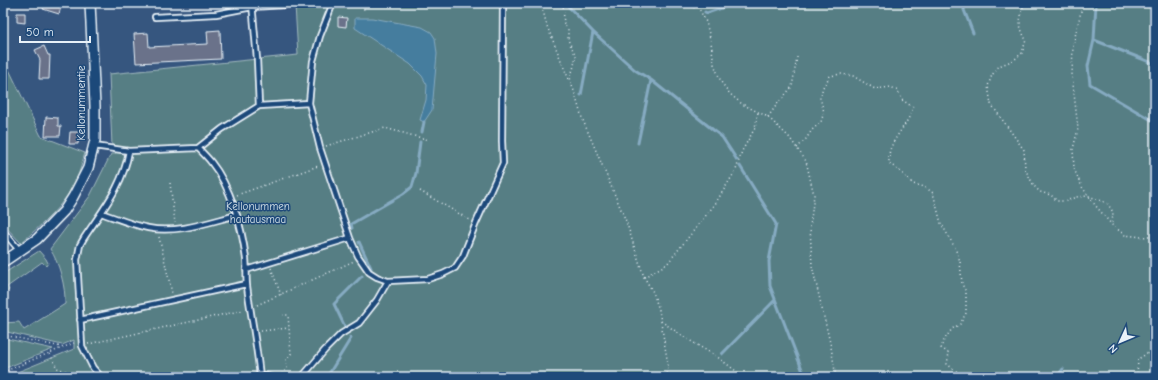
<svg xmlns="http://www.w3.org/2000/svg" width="1158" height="380" font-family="'Comic Neue',sans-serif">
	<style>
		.green { fill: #577e84; stroke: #a0b8be }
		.water { fill: #447d9e; stroke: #86abc2 }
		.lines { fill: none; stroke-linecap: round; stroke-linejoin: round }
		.stream { stroke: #86abc2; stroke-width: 3 }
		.building { fill: #6a728a; stroke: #e8f1f8 }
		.service-casing { stroke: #e8f1f8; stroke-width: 8 }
		.minor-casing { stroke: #e8f1f8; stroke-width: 12 }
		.path { stroke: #e8f1f8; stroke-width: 1.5; stroke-dasharray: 1 3; stroke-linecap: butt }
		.service { stroke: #1f4a7a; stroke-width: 4.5 }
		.minor { stroke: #1f4a7a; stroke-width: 9 }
		.labels { text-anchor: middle; stroke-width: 3; stroke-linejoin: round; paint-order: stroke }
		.street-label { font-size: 11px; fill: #e8f1f8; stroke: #1f4a7a }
		.park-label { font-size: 11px; fill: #d2e0e7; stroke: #1f4a7a }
	</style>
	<rect width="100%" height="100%" fill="#36567f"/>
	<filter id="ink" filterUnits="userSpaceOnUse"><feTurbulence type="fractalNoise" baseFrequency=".025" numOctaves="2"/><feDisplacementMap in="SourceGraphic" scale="8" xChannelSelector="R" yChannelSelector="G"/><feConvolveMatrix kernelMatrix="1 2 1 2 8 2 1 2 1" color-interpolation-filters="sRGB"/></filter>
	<g filter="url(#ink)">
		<!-- green -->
		<path class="green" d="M311,3H1155V377H5L74,349V340L62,345L3,331V323L19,322L24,330L65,304C66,288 59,262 50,249L90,196L111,154H115L116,147L112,146L109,74L298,55L295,5Z
			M3,57L41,136L85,153C82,162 80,172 76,180C64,206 42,224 21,243L3,224Z
			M39,251L46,259L48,263L46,266L42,262L7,287L9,290L3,295V274Z
			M3,338L53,349L3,369Z"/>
		<!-- water -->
		<path class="water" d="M355,18H372L422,27L431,32L435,38L437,54L432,110L424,122L420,120L426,100L427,85L422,76L410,64L355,28Z"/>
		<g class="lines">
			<!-- stream -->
			<path class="stream" d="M565,3L593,32L635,70L651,80L722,137L737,160
				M685,3L694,7
				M965,3L964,10L973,33
				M1096,3L1094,40L1088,66L1090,84L1155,122
				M705,12L707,13L736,3
				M1094,40L1155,64
				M581,95L593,32
				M422,132L424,122
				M638,143L651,80
				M740,166L776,224L769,261L770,286L805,377
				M352,228L351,224L403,194L412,187L416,173L420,142
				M359,242L371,268
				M345,327L334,304L362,276
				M722,354L775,300
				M327,377L351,338L350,337
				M1057,377L1063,369"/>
		</g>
		<!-- building -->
		<path class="building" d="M45,3H62L59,14L43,9Z
			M17,13H25V23L17,22Z
			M338,17L347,18L346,27L338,26Z
			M220,30L221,59L136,63L134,34L148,33L149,47L208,44L207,31Z
			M44,46L48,55H50L49,79H39L40,60L35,50Z
			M46,117L58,118V126H61L60,136H45Z
			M70,132H79L78,144H69Z"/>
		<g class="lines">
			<defs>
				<path id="service" d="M252,3L257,59L259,106
					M333,3L320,36L313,61L309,103L320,148L350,238L358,256L369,272L377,277L388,281L428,279L443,274L455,268L463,256L476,223L503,163L502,141L503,3
					M155,17L216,14L252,7L284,5
					M94,146L129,151L198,148L222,129L259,106L309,103
					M198,148C203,153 207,157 211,162C231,187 242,227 246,259C247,268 246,277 247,286C251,317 257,346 260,377
					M101,213C116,218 132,225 148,228C177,234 209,222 237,215
					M3,231L20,251
					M246,270L350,238
					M80,320L246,284
					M101,377L93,368L82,346L77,260L80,245L84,238C103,209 123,186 129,151
					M256,377L266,376L270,377
					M302,377L325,350L341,334L359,323L377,300L388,281"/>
				<path id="minor" d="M3,262L37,239L64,211L73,197L88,168L95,140V106L90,3"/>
			</defs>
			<!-- service casing -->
			<use href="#service" class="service-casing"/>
			<!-- minor casing -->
			<use href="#minor" class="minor-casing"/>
			<!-- path -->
			<path class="path" d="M311,3L324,7
				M358,3L366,11
				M541,3L547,26L569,80
				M564,3C562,10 565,16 563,22L568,29V40L576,56L573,70L570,76L571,83L574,91L582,118L626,221L644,277L653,292L659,310L668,365L667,377
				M696,3L706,22L711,42L714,64L721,82L730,94L742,104L768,117L789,137L806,161L814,195L810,227L812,266L831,347L836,377
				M1024,3C1020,21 1017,23 1026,40L1022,53L1014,60L999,66L992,75L988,86L991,104L1024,150L1025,169L1034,186L1040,192L1051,195L1057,201H1066L1076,197L1089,196L1107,203L1113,212L1112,225
				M1083,3L1073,45L1072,75L1078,129L1073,149L1074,169L1082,187L1095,205L1112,225L1125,235L1142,237L1155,236
				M768,117L778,103L792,87L797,57
				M326,146L385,128L429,140
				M797,148L806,139L812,130L821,122L824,112L820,98L823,87L830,76L841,74L853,76L875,89L891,87L898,91L902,100L913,107C909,123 895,135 890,150C889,153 889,159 889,163L902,173L913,184L925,187L933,193L941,223L955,248L960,261L962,284L966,292V313L960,324L952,329L944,340L941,348L949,353L947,364L961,375L966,377
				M170,183L175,223
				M420,191L470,220
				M237,195L318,166
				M159,237L172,293
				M271,268L281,295
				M644,277L667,264L715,204L736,170L742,151L755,128L758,112
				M257,305L354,261
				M661,321L687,339L716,356L744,377
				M261,331L289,328
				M3,335L62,347
				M88,344L244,310
				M50,354L57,368L78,375L79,377
				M3,372L74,343
				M279,377L287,369L286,360L291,354L288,315H283
				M1137,377L1138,359L1155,349"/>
			<!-- service -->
			<use href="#service" class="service"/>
			<!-- minor -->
			<use href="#minor" class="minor"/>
		</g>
	</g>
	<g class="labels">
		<!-- street labels -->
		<g class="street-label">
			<text transform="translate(81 103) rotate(-90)" y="4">Kellonummentie</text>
		</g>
		<!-- park labels -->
		<g class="park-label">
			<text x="258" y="210">Kellonummen<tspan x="258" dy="13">hautausmaa</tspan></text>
		</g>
	</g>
	<!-- margin -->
	<rect width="1158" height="380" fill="none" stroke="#1f4a7a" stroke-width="16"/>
	<rect x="8" y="8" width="1142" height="364" fill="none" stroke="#e8f1f8" stroke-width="1.5" filter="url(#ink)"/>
	<!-- north arrow -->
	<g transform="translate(1120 342) rotate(226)" stroke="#1f4a7a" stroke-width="3" paint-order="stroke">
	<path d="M0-3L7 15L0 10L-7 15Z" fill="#e8f1f8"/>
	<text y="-6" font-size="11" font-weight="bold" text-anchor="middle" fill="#e8f1f8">N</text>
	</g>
	<!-- scale -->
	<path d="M20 36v6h70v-6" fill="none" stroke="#e8f1f8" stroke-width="2"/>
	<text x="26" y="36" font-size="12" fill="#e8f1f8" stroke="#1f4a7a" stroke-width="3" paint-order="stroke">50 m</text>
</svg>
